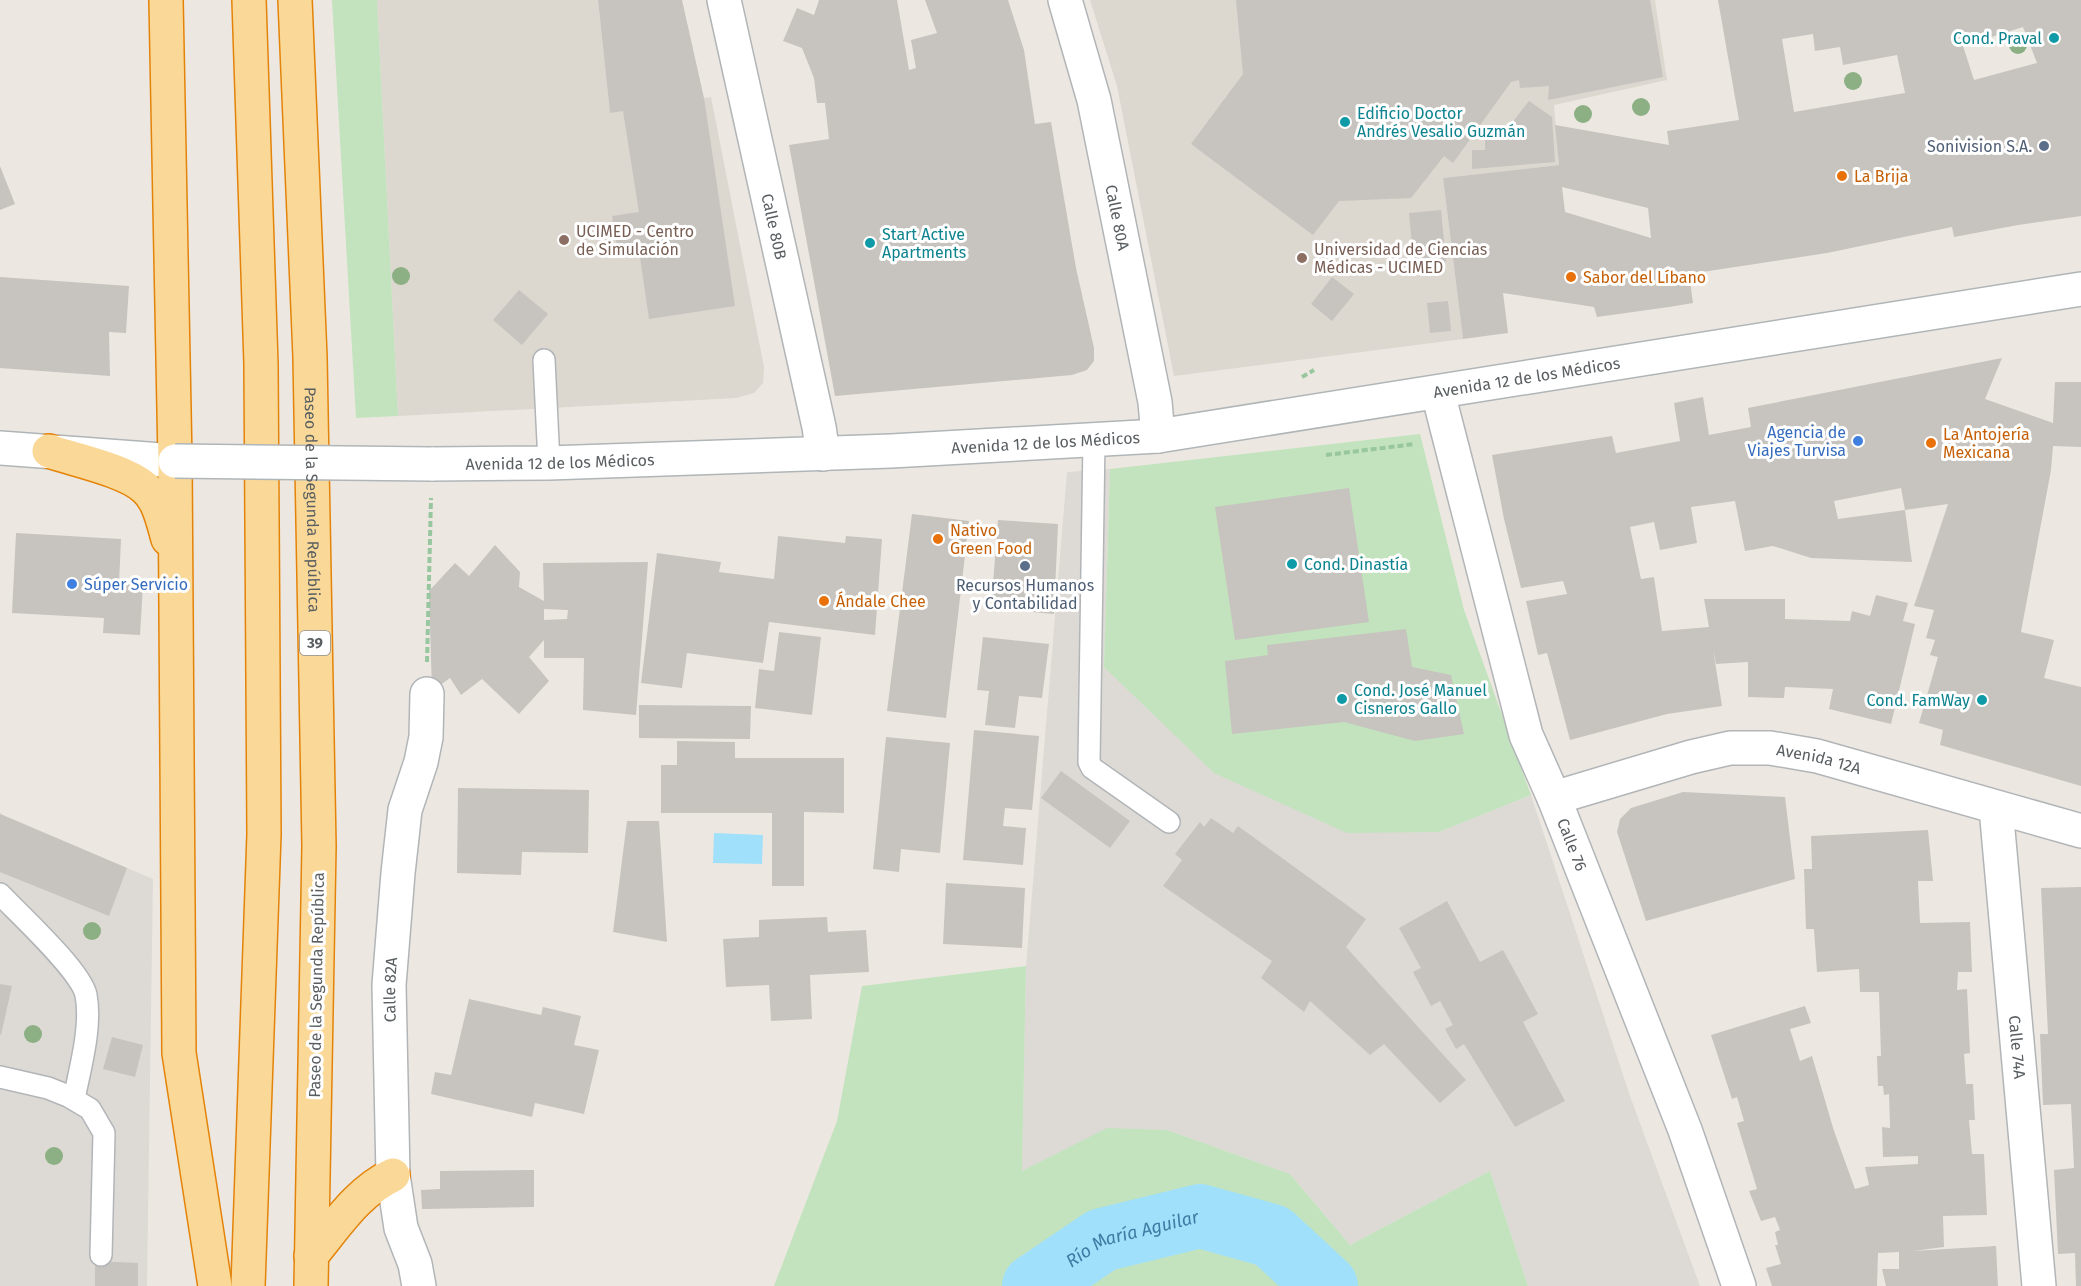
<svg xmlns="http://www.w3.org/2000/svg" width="2081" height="1286" font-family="'Fira Sans',sans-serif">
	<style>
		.industrial { fill: #dddad5 }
		.education { fill: #dcd7cf }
		.green { fill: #c2e3be }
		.water { fill: #a1e0fb }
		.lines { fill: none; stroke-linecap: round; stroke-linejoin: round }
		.river { stroke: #a1e0fb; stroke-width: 64 }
		.building { fill: #c7c3be; fill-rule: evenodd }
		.service-casing { stroke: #b2b5b8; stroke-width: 24 }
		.minor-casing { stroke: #b2b5b8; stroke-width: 36 }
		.secondary-casing { stroke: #b0b5b8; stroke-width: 36 }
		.trunk-casing { stroke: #e48309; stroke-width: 36 }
		.path { stroke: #98c69f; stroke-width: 4; stroke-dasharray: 6 3; stroke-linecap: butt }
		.service { stroke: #fff; stroke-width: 21 }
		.minor { stroke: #fff; stroke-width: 33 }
		.secondary { stroke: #fff; stroke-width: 33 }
		.trunk { stroke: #fad998; stroke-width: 33 }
		.secondary-bridge-casing { stroke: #b0b5b8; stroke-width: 36; stroke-linecap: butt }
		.secondary-bridge { stroke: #fff; stroke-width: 33 }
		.tree { fill: #8cb084 }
		.culture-dot { fill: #0f9aa8; stroke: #fff; stroke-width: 2 }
		.service-dot { fill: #5c6f8a; stroke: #fff; stroke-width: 2 }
		.food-dot { fill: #e8710a; stroke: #fff; stroke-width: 2 }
		.education-dot { fill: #8d6e63; stroke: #fff; stroke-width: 2 }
		.shop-dot { fill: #3f7fe0; stroke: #fff; stroke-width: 2 }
		.labels { text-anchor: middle; stroke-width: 6; stroke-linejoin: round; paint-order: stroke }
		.shield { fill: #fff; stroke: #8b8e90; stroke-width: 1.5 }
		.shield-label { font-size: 15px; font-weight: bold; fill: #595e61 }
		.culture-label { font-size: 16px; fill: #0d838f; stroke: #fff; text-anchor: start }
		.service-label { font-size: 16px; fill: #4e5e75; stroke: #fff; text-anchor: end }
		.food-label { font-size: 16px; fill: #c56008; stroke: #fff; text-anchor: start }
		.street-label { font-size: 16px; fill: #595e61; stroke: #fff }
		.education-label { font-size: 16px; fill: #785e54; stroke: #fff; text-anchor: start }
		.shop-label { font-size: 16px; fill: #366cbe; stroke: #fff; text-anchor: end }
		.water-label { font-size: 18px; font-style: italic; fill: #3d7ca3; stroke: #fff }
	</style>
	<rect width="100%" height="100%" fill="#ece8e1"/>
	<!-- industrial -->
	<path class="industrial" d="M1110,469L1104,667L1439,832L1531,795L1630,1096L1700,1286H1528L1490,1171L1350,1245L1290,1174L1167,1130L1022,1171L1026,966L1067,472Z
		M0,812L1,814L153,879L147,1286H0Z"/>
	<!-- education -->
	<path class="education" d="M377,0H598L610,112L711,97L764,367L763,383L754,393L736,398L398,416Z
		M1090,0H1655L1667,80L1554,105L1559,165L1443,178L1463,339L1174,376L1117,86Z"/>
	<!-- green -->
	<path class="green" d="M332,0H377L398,416L356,418Z
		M1420,434L1464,610L1531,795L1439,832L1347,833L1214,773L1104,667L1110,469Z
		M1026,966L1022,1171L1107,1128L1167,1130L1290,1174L1350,1245L1490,1171L1528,1286H774L837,1121L862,986Z"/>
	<!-- water -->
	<path class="water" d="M714,833L763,835L762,864L713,863Z"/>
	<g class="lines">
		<!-- river -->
		<path class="river" id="s1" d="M1034,1286L1102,1240L1200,1216L1272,1236L1326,1286"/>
	</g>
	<!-- building -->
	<path class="building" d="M598,0H682L704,98L735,306L649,319L638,243L617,246L612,216L639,212L623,111L610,113Z
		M819,0H897L909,70L916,68L911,40L937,33L925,0H1008L1024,50L1035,124L1051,122L1076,268L1094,348V361L1087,370L1072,375L835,396L789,145L829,139L825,103H817L814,78L802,48L783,41L797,8L814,15Z
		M1236,0H1650L1663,77L1548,100L1549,86L1520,88L1519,80L1511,82L1453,163L1444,156L1411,198L1339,201L1313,235L1191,144L1243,74Z
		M1718,0H2081V216L2018,225L1954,237L1952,227L1827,253L1689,274L1693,303L1669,307L1597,317L1594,307L1503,293L1508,333L1463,339L1443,178L1559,165L1555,125L1669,145L1667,131L1739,120ZM2023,27L2037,63L1974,80L1963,46ZM1813,34L1815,51L1840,47L1843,65L1897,55L1905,93L1794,112L1782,39ZM1562,187L1648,208L1651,238L1565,212Z
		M1529,101L1552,117L1555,162L1472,169V150H1485V138L1511,137V124Z
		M0,166L15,204L0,210Z
		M1441,210L1446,262L1414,265L1409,213Z
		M0,277L129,286L126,333L109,332L110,376L0,368Z
		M1332,277L1354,294L1332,321L1311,304Z
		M519,290L548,314L522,345L493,320Z
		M1448,301L1451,331L1430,333L1427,303Z
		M2002,358L1985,399L2053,423L2055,382H2081V447L2053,446L2051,470L2021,632L2054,640L2044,678L2081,687V786L1940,745L1943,730L1919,723L1938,657L1930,655L1935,640L1926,638L1934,610L1914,606L1948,504L1905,510L1901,488L1834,501L1838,519L1905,510L1912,562L1811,558L1773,546L1745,551L1735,501L1691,507L1697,543L1660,550L1654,522L1630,527L1641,579L1654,577L1662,631L1709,627L1704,599H1785V619L1850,621L1852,611L1870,616L1876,595L1908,603L1903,621L1915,624L1891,724L1829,709L1833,689L1785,687L1784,698L1748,697V662L1716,664L1713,649L1722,706L1667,714L1570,740L1547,653L1538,655L1526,601L1567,594L1563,581L1521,588L1504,519L1492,455L1612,436L1616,453L1680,441L1674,403L1703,397L1709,435L1751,427L1748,408Z
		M1349,488L1369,622L1235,640L1215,507Z
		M912,514L969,521L946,718L887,711Z
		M998,520L1058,524L1054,614L991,608Z
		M16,533L121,539L119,584L143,585L140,635L103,633L104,618L12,613Z
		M778,536L845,543L846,536L882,539L875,635L769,622L763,663L687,653L682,688L641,683L657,553L721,562L719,572L774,579Z
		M495,545L520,572L519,587L544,601L543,563L648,562L636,715L583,710L584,658H544V640L529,657L549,681L519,714L482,679L461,695L450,678L432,691L429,591L455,563L469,576ZM544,609L568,610L567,619L544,620Z
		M1406,629L1412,667L1451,675L1464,734L1415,741L1344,722L1232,734L1225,661L1268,655L1267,645Z
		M779,632L821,637L812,715L755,708L759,669L774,671Z
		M983,637L1049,644L1042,698L1019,696L1015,728L985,725L989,691L977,690Z
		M639,705L751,706L750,739L639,738Z
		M974,730L1039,736L1032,810L1005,808L1003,826L1026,828L1023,865L963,860Z
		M886,737L950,743L940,853L901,849L899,872L873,869Z
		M677,741L735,742V758H844V813L804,812V886H772V813H661V765H677Z
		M1061,771L1130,821L1110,848L1041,798Z
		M458,788L589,790L588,853L522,852L521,875L457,873Z
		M1683,792L1785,797L1795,879L1646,921L1617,832L1620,819L1631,808Z
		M0,814L127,868L109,916L0,872Z
		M1211,818L1233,833L1238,826L1366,919L1346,947L1466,1080L1440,1103L1384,1044L1370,1055L1310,1001L1304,1012L1261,978L1272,961L1163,886L1182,860L1175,854L1200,822L1204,827Z
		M627,821H659L667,942L613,932Z
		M1928,830L1933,881H1918L1920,923L1970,922L1972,972H1958L1957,990L1967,989L1970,1053L1964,1054L1966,1084H1973L1975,1120H1969L1972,1154H1984L1987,1215L1943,1216L1944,1247L1913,1251L1996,1246L1998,1286H1886L1882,1269H1899V1252L1878,1253L1877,1286H1772L1766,1268L1781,1264L1775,1245H1778L1775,1232L1780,1230L1775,1217L1761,1221L1749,1191L1757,1189L1737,1123L1744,1121L1737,1097L1732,1099L1711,1035L1805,1006L1811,1023L1790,1029L1800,1061L1812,1056L1834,1131L1855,1189L1869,1185L1865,1167L1918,1164V1156L1883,1157L1882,1127L1890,1128L1889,1094L1884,1095L1883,1086H1878L1877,1056H1881L1879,992H1860L1859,969L1817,972L1814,929H1806L1804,869H1812L1811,836Z
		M946,883L1025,888L1022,948L943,944Z
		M2081,887V1286H2076L2075,1253L2058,1254L2054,1170L2074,1168L2071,1104L2043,1105L2040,1034H2048L2041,888Z
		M1447,901L1480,962L1503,950L1538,1014L1523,1022L1565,1101L1515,1127L1464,1044L1456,1049L1445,1029L1453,1025L1440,1001L1431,1006L1413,972L1421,968L1399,928Z
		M827,917L828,932L866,930L869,972L810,975L812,1019L771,1021L769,985L726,987L723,939L759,937V920Z
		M0,984L12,986L1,1035L0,1034Z
		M469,999L541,1015L543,1007L581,1016L574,1045L599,1050L584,1114L535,1103L532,1117L431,1094L435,1072L451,1075Z
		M112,1037L143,1045L135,1077L103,1069Z
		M534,1170V1207L422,1209L421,1190L440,1189V1171Z
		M95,1261L138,1263V1286H95Z"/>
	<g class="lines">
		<defs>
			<path id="service" d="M544,360L549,463
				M1094,441L1089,762L1092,768L1169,822
				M0,894C19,914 81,971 86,995C92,1027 80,1068 74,1099
				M0,1077L48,1088L68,1096L90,1109L104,1133L101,1255"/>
			<g id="minor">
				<path id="s2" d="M724,0L819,427L823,454"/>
				<path id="s3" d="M1065,0L1094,100L1155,402L1158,436"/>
				<path id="s4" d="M1438,393L1526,735L1554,798L1685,1130L1739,1286"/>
				<path id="s5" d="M1554,798L1691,757L1730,748H1770L1817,756L2081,831"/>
				<path id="s6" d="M1996,808L2039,1286"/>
				<path id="s7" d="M419,1286L415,1264L401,1228L393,1175L389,985L398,873L405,810L421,762L426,737L427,694"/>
			</g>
			<g id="secondary">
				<path d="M0,448L175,461"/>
				<path id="s8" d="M431,464L549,463L891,451L1158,436L2081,289"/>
			</g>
			<g id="trunk">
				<path d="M166,0L175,461L179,1053L215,1286"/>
				<path id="s9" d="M295,0L310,357L319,846L311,1286"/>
				<path d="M49,451C75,460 125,470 145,488C159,500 163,522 168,539"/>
				<path d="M311,1256C336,1226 357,1192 393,1175"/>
				<path d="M248,1286L264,834L261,364L249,0"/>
			</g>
		</defs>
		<!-- service casing -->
		<use href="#service" class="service-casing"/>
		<!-- minor casing -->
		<use href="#minor" class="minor-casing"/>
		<!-- secondary casing -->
		<use href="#secondary" class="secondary-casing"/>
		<!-- trunk casing -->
		<use href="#trunk" class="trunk-casing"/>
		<!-- path -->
		<path class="path" d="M1302,377L1314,370
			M1326,455L1415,444
			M427,662L431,498"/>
		<!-- service -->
		<use href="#service" class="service"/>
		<!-- minor -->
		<use href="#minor" class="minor"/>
		<!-- secondary -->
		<use href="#secondary" class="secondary"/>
		<!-- trunk -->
		<use href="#trunk" class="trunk"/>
		<defs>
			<path id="secondary-bridge" d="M175,461L431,464"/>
		</defs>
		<!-- secondary-bridge casing -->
		<use href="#secondary-bridge" class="secondary-bridge-casing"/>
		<!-- secondary-bridge -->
		<use href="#secondary-bridge" class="secondary-bridge"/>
	</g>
	<!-- trees -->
	<g class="tree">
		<circle cx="2018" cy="45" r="9"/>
		<circle cx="1853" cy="81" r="9"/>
		<circle cx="1641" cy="107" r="9"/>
		<circle cx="1583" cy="114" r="9"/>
		<circle cx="401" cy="276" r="9"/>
		<circle cx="92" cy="931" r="9"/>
		<circle cx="33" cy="1034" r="9"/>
		<circle cx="54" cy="1156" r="9"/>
	</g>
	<!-- markers -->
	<g class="culture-dot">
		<circle cx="2054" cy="38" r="6"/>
		<circle cx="1345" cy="122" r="6"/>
		<circle cx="870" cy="243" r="6"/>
		<circle cx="1292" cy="564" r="6"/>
		<circle cx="1342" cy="699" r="6"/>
		<circle cx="1982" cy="700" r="6"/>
	</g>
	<g class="service-dot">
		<circle cx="2044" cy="146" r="6"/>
		<circle cx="1025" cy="566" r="6"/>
	</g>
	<g class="food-dot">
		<circle cx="1842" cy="176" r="6"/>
		<circle cx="1571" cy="277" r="6"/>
		<circle cx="1931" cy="443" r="6"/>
		<circle cx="938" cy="539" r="6"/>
		<circle cx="824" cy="601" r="6"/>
	</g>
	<g class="education-dot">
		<circle cx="564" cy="240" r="6"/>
		<circle cx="1302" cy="258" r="6"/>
	</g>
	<g class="shop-dot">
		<circle cx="1858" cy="441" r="6"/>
		<circle cx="72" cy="584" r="6"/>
	</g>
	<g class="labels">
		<!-- shield labels -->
		<rect class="shield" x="300" y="631" width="30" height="24" rx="4.5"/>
		<g class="shield-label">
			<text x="315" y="648">39</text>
		</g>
		<!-- culture labels -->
		<g class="culture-label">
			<text x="2042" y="44" text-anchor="end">Cond. Praval</text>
			<text x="1357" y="119">Edificio Doctor<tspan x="1357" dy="18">Andrés Vesalio Guzmán</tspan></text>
			<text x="882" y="240">Start Active<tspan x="882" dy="18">Apartments</tspan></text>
			<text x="1304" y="570">Cond. Dinastía</text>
			<text x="1354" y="696">Cond. José Manuel<tspan x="1354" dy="18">Cisneros Gallo</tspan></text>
			<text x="1970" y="706" text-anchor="end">Cond. FamWay</text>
		</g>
		<!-- service labels -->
		<g class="service-label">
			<text x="2032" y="152">Sonivision S.A.</text>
			<text x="1025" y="591" text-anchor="middle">Recursos Humanos<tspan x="1025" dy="18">y Contabilidad</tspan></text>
		</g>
		<!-- food labels -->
		<g class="food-label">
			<text x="1854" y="182">La Brija</text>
			<text x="1583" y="283">Sabor del Líbano</text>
			<text x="1943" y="440">La Antojería<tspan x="1943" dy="18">Mexicana</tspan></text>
			<text x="950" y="536">Nativo<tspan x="950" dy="18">Green Food</tspan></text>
			<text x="836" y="607">Ándale Chee</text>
		</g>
		<!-- street labels -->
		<g class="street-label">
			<text dy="6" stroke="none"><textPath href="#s3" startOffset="224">Calle 80A</textPath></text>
			<text dy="6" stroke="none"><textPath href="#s2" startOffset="232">Calle 80B</textPath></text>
			<text dy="6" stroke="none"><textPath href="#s8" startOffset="1101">Avenida 12 de los Médicos</textPath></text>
			<text dy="6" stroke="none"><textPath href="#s8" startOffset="615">Avenida 12 de los Médicos</textPath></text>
			<text dy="6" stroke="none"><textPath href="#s8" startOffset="129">Avenida 12 de los Médicos</textPath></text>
			<text dy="6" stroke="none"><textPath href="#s9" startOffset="500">Paseo de la Segunda República</textPath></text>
			<text dy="6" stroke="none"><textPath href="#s5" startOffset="273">Avenida 12A</textPath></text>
			<text dy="6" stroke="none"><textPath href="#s4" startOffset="472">Calle 76</textPath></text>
			<text transform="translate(316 985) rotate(-89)" y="6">Paseo de la Segunda República</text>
			<text dy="6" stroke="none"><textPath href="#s7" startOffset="300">Calle 82A</textPath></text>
			<text dy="6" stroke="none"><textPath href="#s6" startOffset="240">Calle 74A</textPath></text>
		</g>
		<!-- education labels -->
		<g class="education-label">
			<text x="576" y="237">UCIMED - Centro<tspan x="576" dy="18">de Simulación</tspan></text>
			<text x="1314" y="255">Universidad de Ciencias<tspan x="1314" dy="18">Médicas - UCIMED</tspan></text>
		</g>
		<!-- shop labels -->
		<g class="shop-label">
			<text x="1846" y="438">Agencia de<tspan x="1846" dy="18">Viajes Turvisa</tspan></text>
			<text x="84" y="590" text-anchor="start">Súper Servicio</text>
		</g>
		<!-- water labels -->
		<g class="water-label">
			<text dy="6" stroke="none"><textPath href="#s1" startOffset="111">Río María Aguilar</textPath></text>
		</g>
	</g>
</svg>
